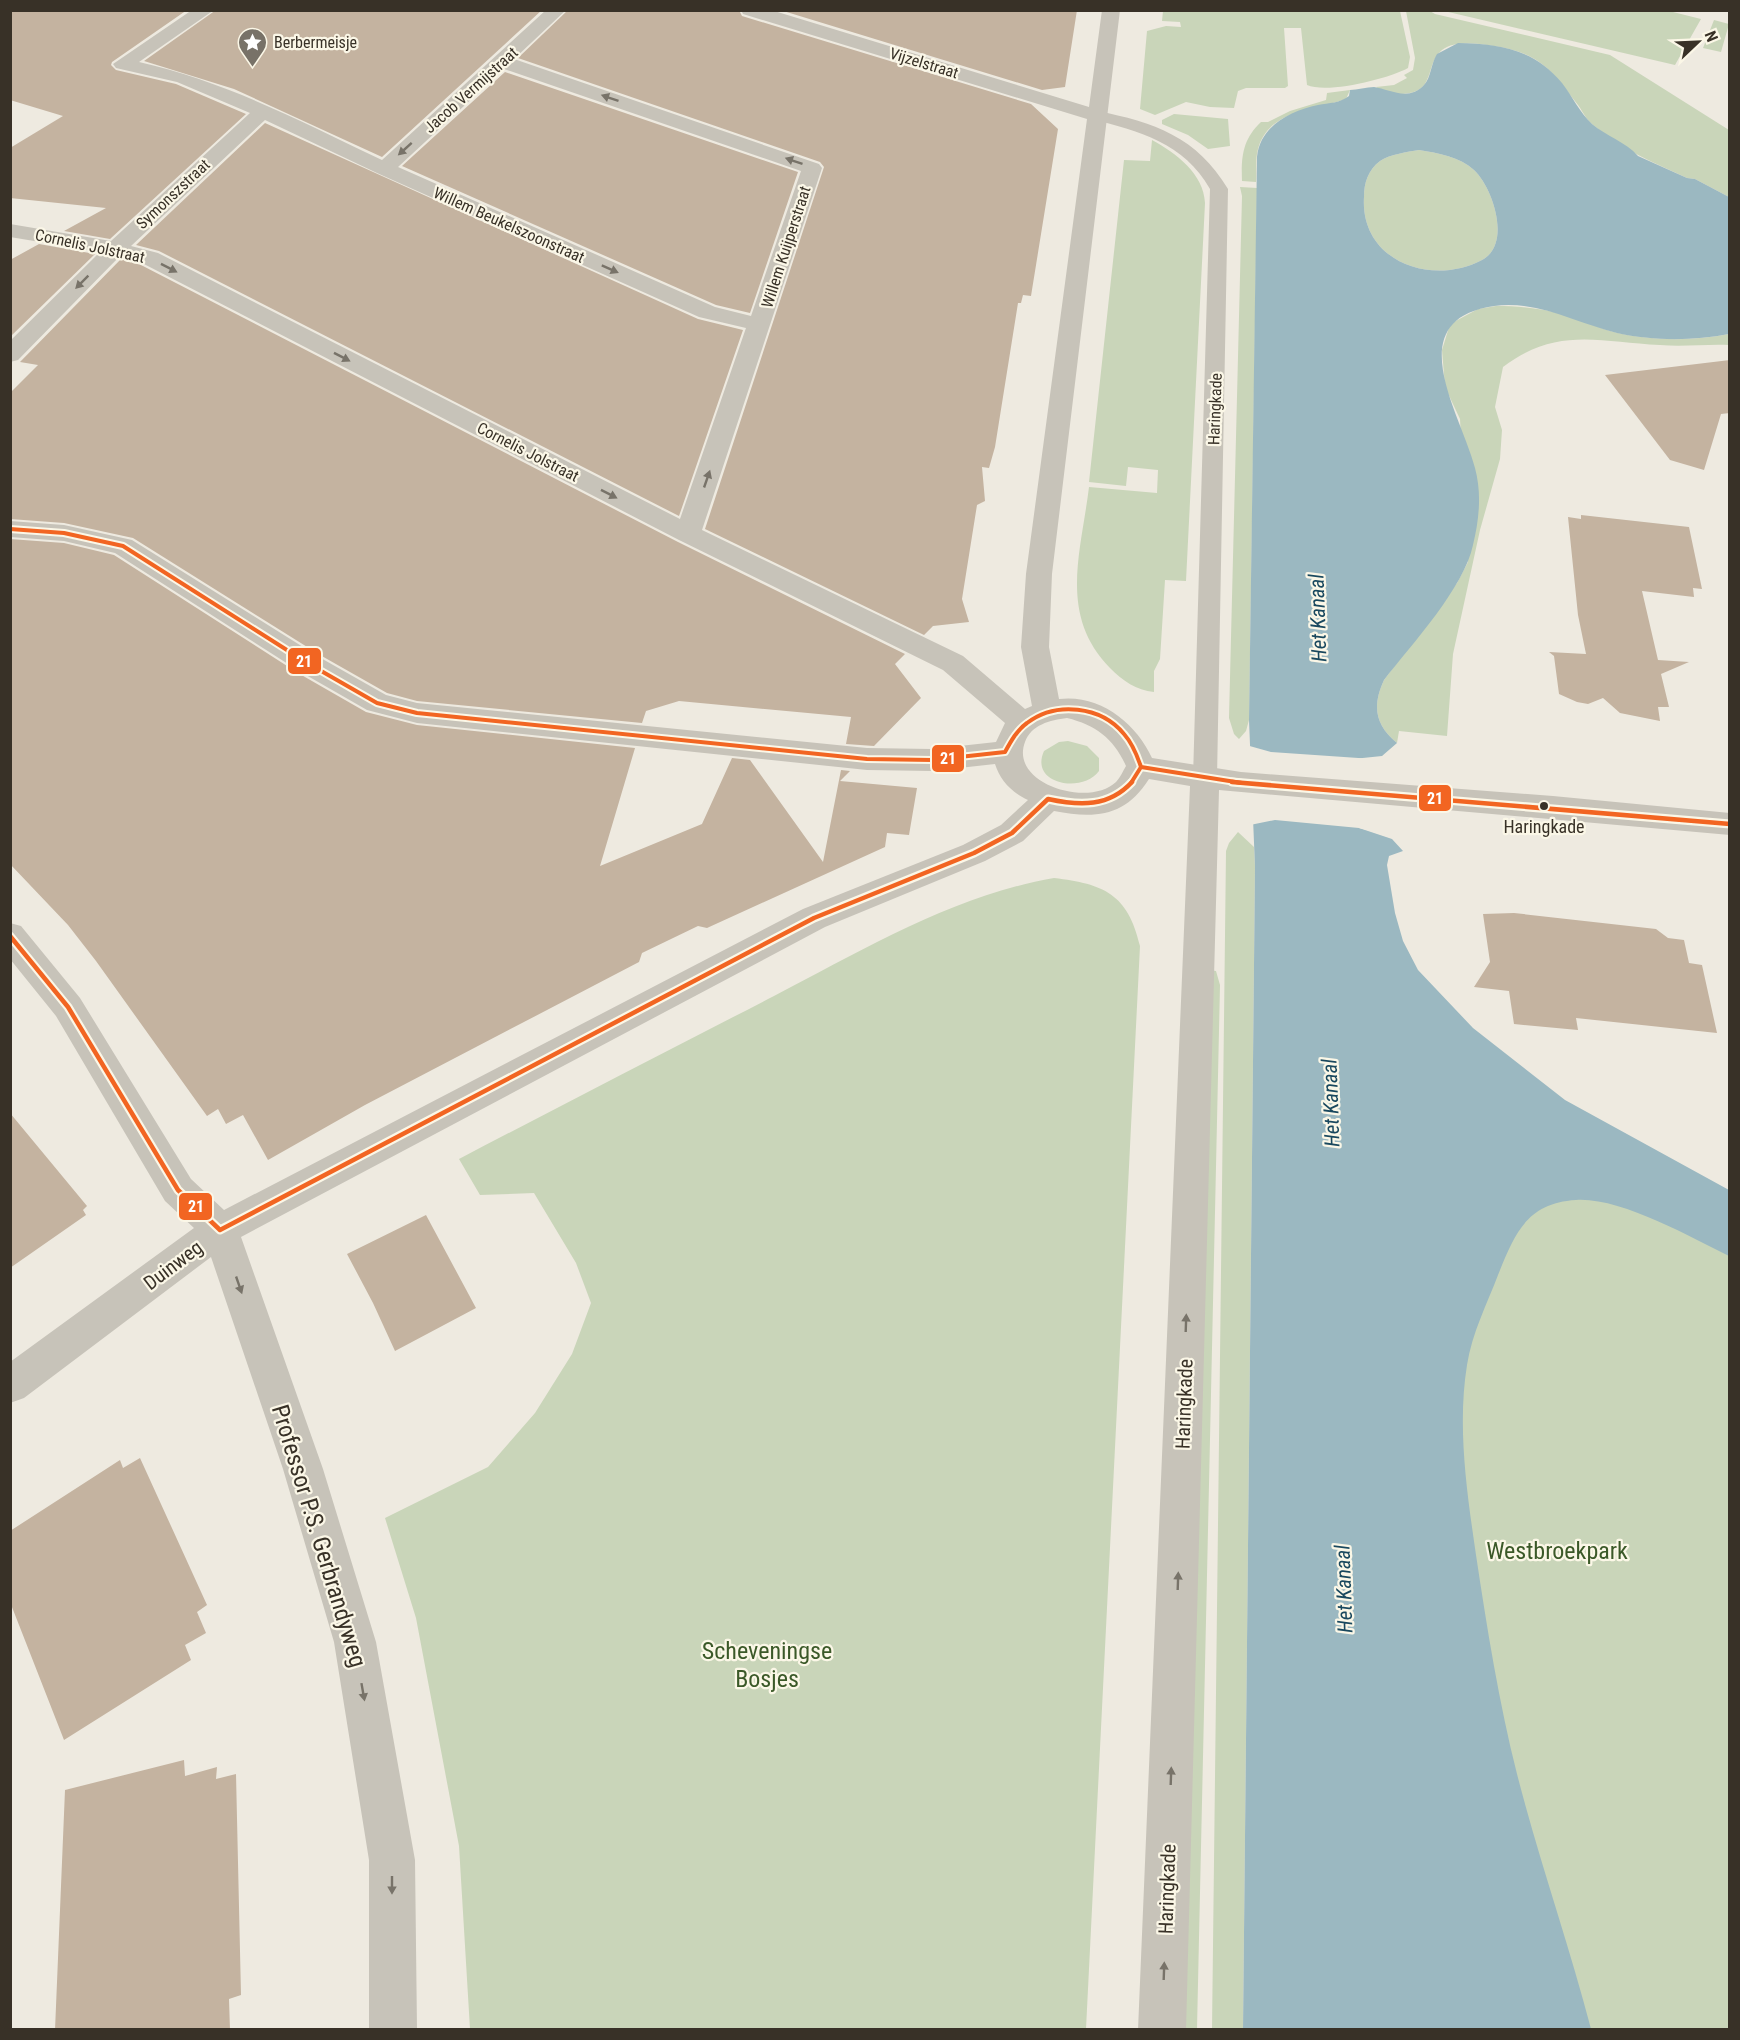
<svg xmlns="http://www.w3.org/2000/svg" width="1740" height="2040" font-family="'Roboto Condensed',sans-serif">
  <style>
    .green { fill: #c9d5b9 }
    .water { fill: #9bb8c1; fill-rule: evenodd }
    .pier { fill: #eeeae0 }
    .building { fill: #c4b3a0 }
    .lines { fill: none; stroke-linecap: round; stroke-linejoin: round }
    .lane { fill: #c7c3b9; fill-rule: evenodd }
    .street { fill: #c7c3b9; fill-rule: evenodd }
    .bus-1-far1-casing { stroke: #fbf7e7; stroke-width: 8 }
    .bus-1-casing { stroke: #fbf7e7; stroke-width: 9 }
    .bus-1-far1 { stroke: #f26522; stroke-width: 4 }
    .bus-1 { stroke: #f26522; stroke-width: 4.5 }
    .oneway { fill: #787369 }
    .bus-dot { fill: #383127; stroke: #fbf7e7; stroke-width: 2 }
    .labels { text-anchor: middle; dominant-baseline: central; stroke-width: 4.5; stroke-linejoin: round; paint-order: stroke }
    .far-poi-label { font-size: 16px; fill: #383127; stroke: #fbf7e7; text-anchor: start }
    .far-street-label { font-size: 16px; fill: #383127; stroke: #fbf7e7 }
    .bus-label { font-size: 18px; fill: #383127; stroke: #fbf7e7 }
    .street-label { font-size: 20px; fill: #383127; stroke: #fbf7e7 }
    .water-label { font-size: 21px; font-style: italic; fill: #19485e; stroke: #fbf7e7 }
    .near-street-label { font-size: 24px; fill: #383127; stroke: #fbf7e7 }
    .near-park-label { font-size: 24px; fill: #3b5928; stroke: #fbf7e7 }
    .line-badge { stroke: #fbf7e7; stroke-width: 2 }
    .badge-label { font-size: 16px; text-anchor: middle; font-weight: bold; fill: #fff }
  </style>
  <rect width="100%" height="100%" fill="#eeeae0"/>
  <path class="green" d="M1665,10L1701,19L1675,65L1444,11Z
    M1163,11H1400L1410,57L1408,68C1388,79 1327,94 1307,85L1301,28H1284L1288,86L1285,88H1246L1238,91L1234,108L1210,107L1186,102L1155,115L1140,109L1147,31L1166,26L1181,27L1180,22L1162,21Z
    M1406,11H1430L1435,14L1610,55L1729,130V197L1695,179L1687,178C1654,163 1619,148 1592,124C1586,119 1583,112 1578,105C1548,66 1539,52 1487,45C1472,43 1454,41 1442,50C1431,59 1432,71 1426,82C1418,98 1388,96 1376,87L1394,85L1407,78L1404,75L1413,70L1415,58Z
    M1714,20L1729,24L1721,52L1703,48Z
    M1350,90L1346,99C1315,110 1268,110 1258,149C1255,159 1257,172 1256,182L1242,181C1241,156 1243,139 1261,122H1268L1290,111L1326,100L1327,93Z
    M1174,114L1228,119L1230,146L1208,149L1188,135L1162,124V120Z
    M1152,140C1176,153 1204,174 1205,203L1186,581L1165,580L1160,659L1154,671V692C1136,690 1123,681 1110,668C1058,615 1081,553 1089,487L1157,493L1158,470L1128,467L1126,486L1089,482L1124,160L1150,161Z
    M1419,150C1438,153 1460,157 1474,170C1493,188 1512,244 1482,260C1431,287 1360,261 1364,197C1364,183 1368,170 1380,161C1391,154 1407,152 1419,150Z
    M1240,187L1257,188L1249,720L1246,731L1239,739L1234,734L1229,718L1242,196Z
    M1496,306C1519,306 1542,308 1565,315C1583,320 1600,329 1618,333C1653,341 1695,341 1729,334V345C1706,344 1683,347 1660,345C1599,342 1557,326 1503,367L1495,407L1502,430L1500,459L1480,530L1453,654L1447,736L1399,731L1397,743C1375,725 1372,706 1384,680L1457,583L1468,562L1460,419L1445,387L1442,350L1450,324L1478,309Z
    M1068,741L1087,746L1099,758V771C1082,794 1029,784 1044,751L1059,742Z
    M1238,832L1254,847L1255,867L1243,2029L1212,2030L1226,851L1229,843Z
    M1054,878C1104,884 1128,894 1140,946L1086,2029H470L459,1846L416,1618L385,1518L488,1467L535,1413L572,1354L591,1303L576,1263L534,1193L480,1195L459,1159C564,1104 669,1050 774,996C863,950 955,895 1054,878Z
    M1209,970L1216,971L1220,985L1197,2029L1180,2030Z
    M1531,1153L1729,1218V2029H1396L1459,1259Z"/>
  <path class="water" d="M1458,43C1500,44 1534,49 1562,83C1572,96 1580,113 1592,124C1606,136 1626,142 1638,156L1687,178L1695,179L1729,197V334C1694,341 1652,341 1617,333C1576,323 1537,300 1494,306C1398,320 1461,414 1475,468C1482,494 1479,520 1473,545C1464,588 1412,644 1384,680C1372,706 1375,725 1397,743L1382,756L1353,759L1359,828L1392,839L1403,851L1389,856L1387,865L1395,913L1403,941L1418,970L1473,1028L1565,1100L1729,1190V1256C1690,1237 1620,1197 1576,1200C1527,1203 1515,1233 1498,1275C1487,1304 1472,1333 1467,1365C1457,1427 1467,1493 1476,1555C1487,1628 1499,1703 1517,1774C1539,1860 1569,1944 1591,2029L1243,2030L1255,867L1249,720L1257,157C1260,126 1290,111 1318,105C1329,103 1340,103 1349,96L1350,90C1357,90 1367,87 1374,87C1389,89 1409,102 1424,85C1431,78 1431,63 1437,54ZM1419,150C1438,153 1460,157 1474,170C1493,188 1512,244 1482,260C1431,287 1360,261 1364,197C1364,183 1368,170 1380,161C1391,154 1407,152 1419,150Z"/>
  <path class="pier" d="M1246,745L1271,752L1373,759V761L1356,762L1362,826L1383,832V834L1359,828L1275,820L1250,825Z"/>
  <path class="building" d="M10,10H187L112,62L111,65L116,70L176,84L246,114L110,239L64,231L106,208L10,198V148L63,116L10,100Z
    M216,10H542L382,157L234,89L144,61Z
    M568,10H739L742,16L1031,104L1058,129L1031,296L1023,295L1021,303H1018L995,447L989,468L982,467L985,501L977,505L962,599L969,622L933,626L924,635L705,529L824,167L820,162L518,58Z
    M780,10H1077L1065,87L1042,90Z
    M505,72L798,172L750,313L716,305L402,166Z
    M265,123L698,319L743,330L679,516L159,251L136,245Z
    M39,244L95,254L10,337V260Z
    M121,259L141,265L678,542L905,654L895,664L921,698L874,746L846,744L851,717L679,701L646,711L642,723L417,701L387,693L320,655L133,538L64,523L10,519V393L38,365L20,362Z
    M1730,360V413L1721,414L1704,470L1670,460L1605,375Z
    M1581,515L1689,527L1702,589L1693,588L1694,597L1642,591L1658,660L1689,662L1661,674L1669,707H1658L1660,721L1620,713L1603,698L1588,704L1577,702L1559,694L1554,656L1549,652L1586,654L1578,615L1568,517L1581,519Z
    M10,539L64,543L114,555L298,673L366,712L417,725L635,748L600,866L702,824L732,758L750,760L823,862L841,770L850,771L840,781L917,788L909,835L887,833L885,847L707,928L698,926L642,953L639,962L365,1105L268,1160L243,1115L226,1124L218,1109L207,1116L96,961L68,925L10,864Z
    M1514,913L1656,929L1668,938L1684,940L1689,963L1702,965L1717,1033L1576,1018L1578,1030L1514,1024L1509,991L1474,987L1490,962L1483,914Z
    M10,1113L87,1206L83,1210L86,1215L10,1268Z
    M426,1215L476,1308L395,1351L373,1303L347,1254Z
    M140,1458L207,1605L197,1612L206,1633L185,1645L191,1660L64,1740L10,1602V1531L120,1460L123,1468Z
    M184,1760L185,1776L217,1767L216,1779L236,1774L241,1995L229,1999L230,2030H55L65,1790Z"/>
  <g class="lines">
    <path class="lane" d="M1097,111C1154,122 1197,137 1228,189L1217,778L1214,784L1205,787L1196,784L1193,778L1210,189C1184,143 1139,131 1091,119L1089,116L1091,113Z"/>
    <path class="street" d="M192,10H214L139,62C227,82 300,121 382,160L546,10H566L514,59L819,164L822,168L702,530L963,656L1025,709L1032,706L1021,647L1026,574L1087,119L743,14L741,10H771L1089,107L1102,10H1120L1052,574L1049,647L1059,699C1100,694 1136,723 1152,758L1241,772L1553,796L1730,813V835L1219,790L1186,2030H1138L1190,786L1149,779C1125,817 1095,819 1054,811L1023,841L985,861L825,927L241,1237L323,1469L376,1642L415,1860L417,2030H369V1860L334,1642L283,1469L211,1257L24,1398L10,1403V1362L194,1228L165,1201L56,1016L10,959V923L21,926L80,998L191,1179L224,1210L803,909L963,845L1001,825L1028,800C1012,793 1000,780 995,764L932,771L867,770L417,723L367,710L299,671L115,553L64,541L10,537V521L64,525L132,540L319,657L386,695L417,703L867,748L932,749L996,742L1005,723L943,670L679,540L142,263L120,256L18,360L10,362V341L100,252L10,237V224L111,241L250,113L177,82L116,68L113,64ZM504,69L801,171L751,316L715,307L398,167ZM265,120L377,173L699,317L746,328L680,519L158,253L131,246ZM1067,718C1096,725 1114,739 1126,766C1123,771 1120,778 1116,782C1089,808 1009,784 1025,742C1031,725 1050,720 1067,718Z"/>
    <defs>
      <path id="bus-1-far1" d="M10,529L64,533L123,546L309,664L377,703L417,713L867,759L932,760L1005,752C1011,741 1017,730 1027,723C1056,701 1101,706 1124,734C1132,743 1137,755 1141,767L1131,783
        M1141,767L1242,783"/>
      <path id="bus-1" d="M1232,782L1730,824
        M10,936L68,1007L178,1190L220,1230L814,918L974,853L1012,833L1048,799C1080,806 1109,807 1132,782"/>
    </defs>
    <use href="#bus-1-far1" class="bus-1-far1-casing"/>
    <use href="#bus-1" class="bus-1-casing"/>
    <use href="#bus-1-far1" class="bus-1-far1"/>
    <use href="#bus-1" class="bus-1"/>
  </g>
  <defs><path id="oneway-solid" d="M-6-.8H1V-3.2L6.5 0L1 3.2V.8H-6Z" transform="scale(1.5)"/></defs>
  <g class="oneway">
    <use href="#oneway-solid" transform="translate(610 98) rotate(-161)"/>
    <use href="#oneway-solid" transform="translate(405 149) rotate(138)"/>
    <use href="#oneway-solid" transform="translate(794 161) rotate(-161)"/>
    <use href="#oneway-solid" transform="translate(169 268) rotate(27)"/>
    <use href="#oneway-solid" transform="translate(610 269) rotate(24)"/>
    <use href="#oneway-solid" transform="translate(82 282) rotate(135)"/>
    <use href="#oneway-solid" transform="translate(342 357) rotate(27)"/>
    <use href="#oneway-solid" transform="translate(707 479) rotate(-71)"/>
    <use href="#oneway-solid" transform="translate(609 494) rotate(27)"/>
    <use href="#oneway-solid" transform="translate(239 1285) rotate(71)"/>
    <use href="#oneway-solid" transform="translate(1186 1323) rotate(-88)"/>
    <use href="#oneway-solid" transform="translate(1178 1581) rotate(-88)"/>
    <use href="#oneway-solid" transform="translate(363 1692) rotate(80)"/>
    <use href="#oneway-solid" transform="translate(1171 1776) rotate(-88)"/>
    <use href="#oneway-solid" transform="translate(392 1885) rotate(90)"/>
    <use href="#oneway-solid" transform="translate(1164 1971) rotate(-88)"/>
  </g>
  <defs>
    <symbol id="sight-pin" viewBox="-11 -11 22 30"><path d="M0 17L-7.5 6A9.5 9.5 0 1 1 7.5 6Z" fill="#787268" stroke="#fbf7e7"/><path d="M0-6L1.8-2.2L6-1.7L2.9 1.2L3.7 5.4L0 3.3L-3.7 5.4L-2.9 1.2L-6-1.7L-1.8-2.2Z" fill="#fff"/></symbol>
  </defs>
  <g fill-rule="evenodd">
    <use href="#sight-pin" x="236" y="26" width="33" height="45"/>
  </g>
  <circle class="bus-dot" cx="1544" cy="806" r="5"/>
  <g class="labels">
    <g class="far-poi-label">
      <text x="274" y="42">Berbermeisje</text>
    </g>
    <g class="far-street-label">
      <text transform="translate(924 63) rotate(17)">Vijzelstraat</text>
      <text transform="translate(471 90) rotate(-42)">Jacob Vermijstraat</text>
      <text transform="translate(173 194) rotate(-43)">Symonszstraat</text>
      <text transform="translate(509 225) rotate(24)">Willem Beukelszoonstraat</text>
      <text transform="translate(90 246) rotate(12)">Cornelis Jolstraat</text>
      <text transform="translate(786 247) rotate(-72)">Willem Kuijperstraat</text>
      <text transform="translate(1215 409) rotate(-88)">Haringkade</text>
      <text transform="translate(528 452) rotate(27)">Cornelis Jolstraat</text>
    </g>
    <g class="bus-label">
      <text x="1544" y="826">Haringkade</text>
    </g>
    <g class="street-label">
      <text transform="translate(173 1265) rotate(-37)">Duinweg</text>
      <text transform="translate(1184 1404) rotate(-88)">Haringkade</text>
      <text transform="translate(1167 1889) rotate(-88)">Haringkade</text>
    </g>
    <g class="water-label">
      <text transform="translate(1318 618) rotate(-92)">Het Kanaal</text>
      <text transform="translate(1331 1103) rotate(-92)">Het Kanaal</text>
      <text transform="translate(1344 1589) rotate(-92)">Het Kanaal</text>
    </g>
    <g class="near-street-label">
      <text transform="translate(319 1536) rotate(73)">Professor P.S. Gerbrandyweg</text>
    </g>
    <g class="near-park-label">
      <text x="1557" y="1551">Westbroekpark</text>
      <text x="767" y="1651">Scheveningse<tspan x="767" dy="28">Bosjes</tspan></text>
    </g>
  </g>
  <g class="line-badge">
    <rect x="287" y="647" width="35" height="28" rx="6" fill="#f26522"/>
    <rect x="931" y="744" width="34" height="29" rx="6" fill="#f26522"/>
    <rect x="1418" y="784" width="34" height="28" rx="6" fill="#f26522"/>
    <rect x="178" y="1192" width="35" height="29" rx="6" fill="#f26522"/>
  </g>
  <g class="badge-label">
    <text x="304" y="667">21</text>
    <text x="948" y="764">21</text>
    <text x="1435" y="804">21</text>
    <text x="196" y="1212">21</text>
  </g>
  <rect width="1740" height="2040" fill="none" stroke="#383127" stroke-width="24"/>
  <g transform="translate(1698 42) rotate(67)" stroke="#fbf7e7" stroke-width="4.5" paint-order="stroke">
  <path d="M0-4.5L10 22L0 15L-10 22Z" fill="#383127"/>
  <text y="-9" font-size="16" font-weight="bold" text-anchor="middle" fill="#383127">N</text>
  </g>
</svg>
